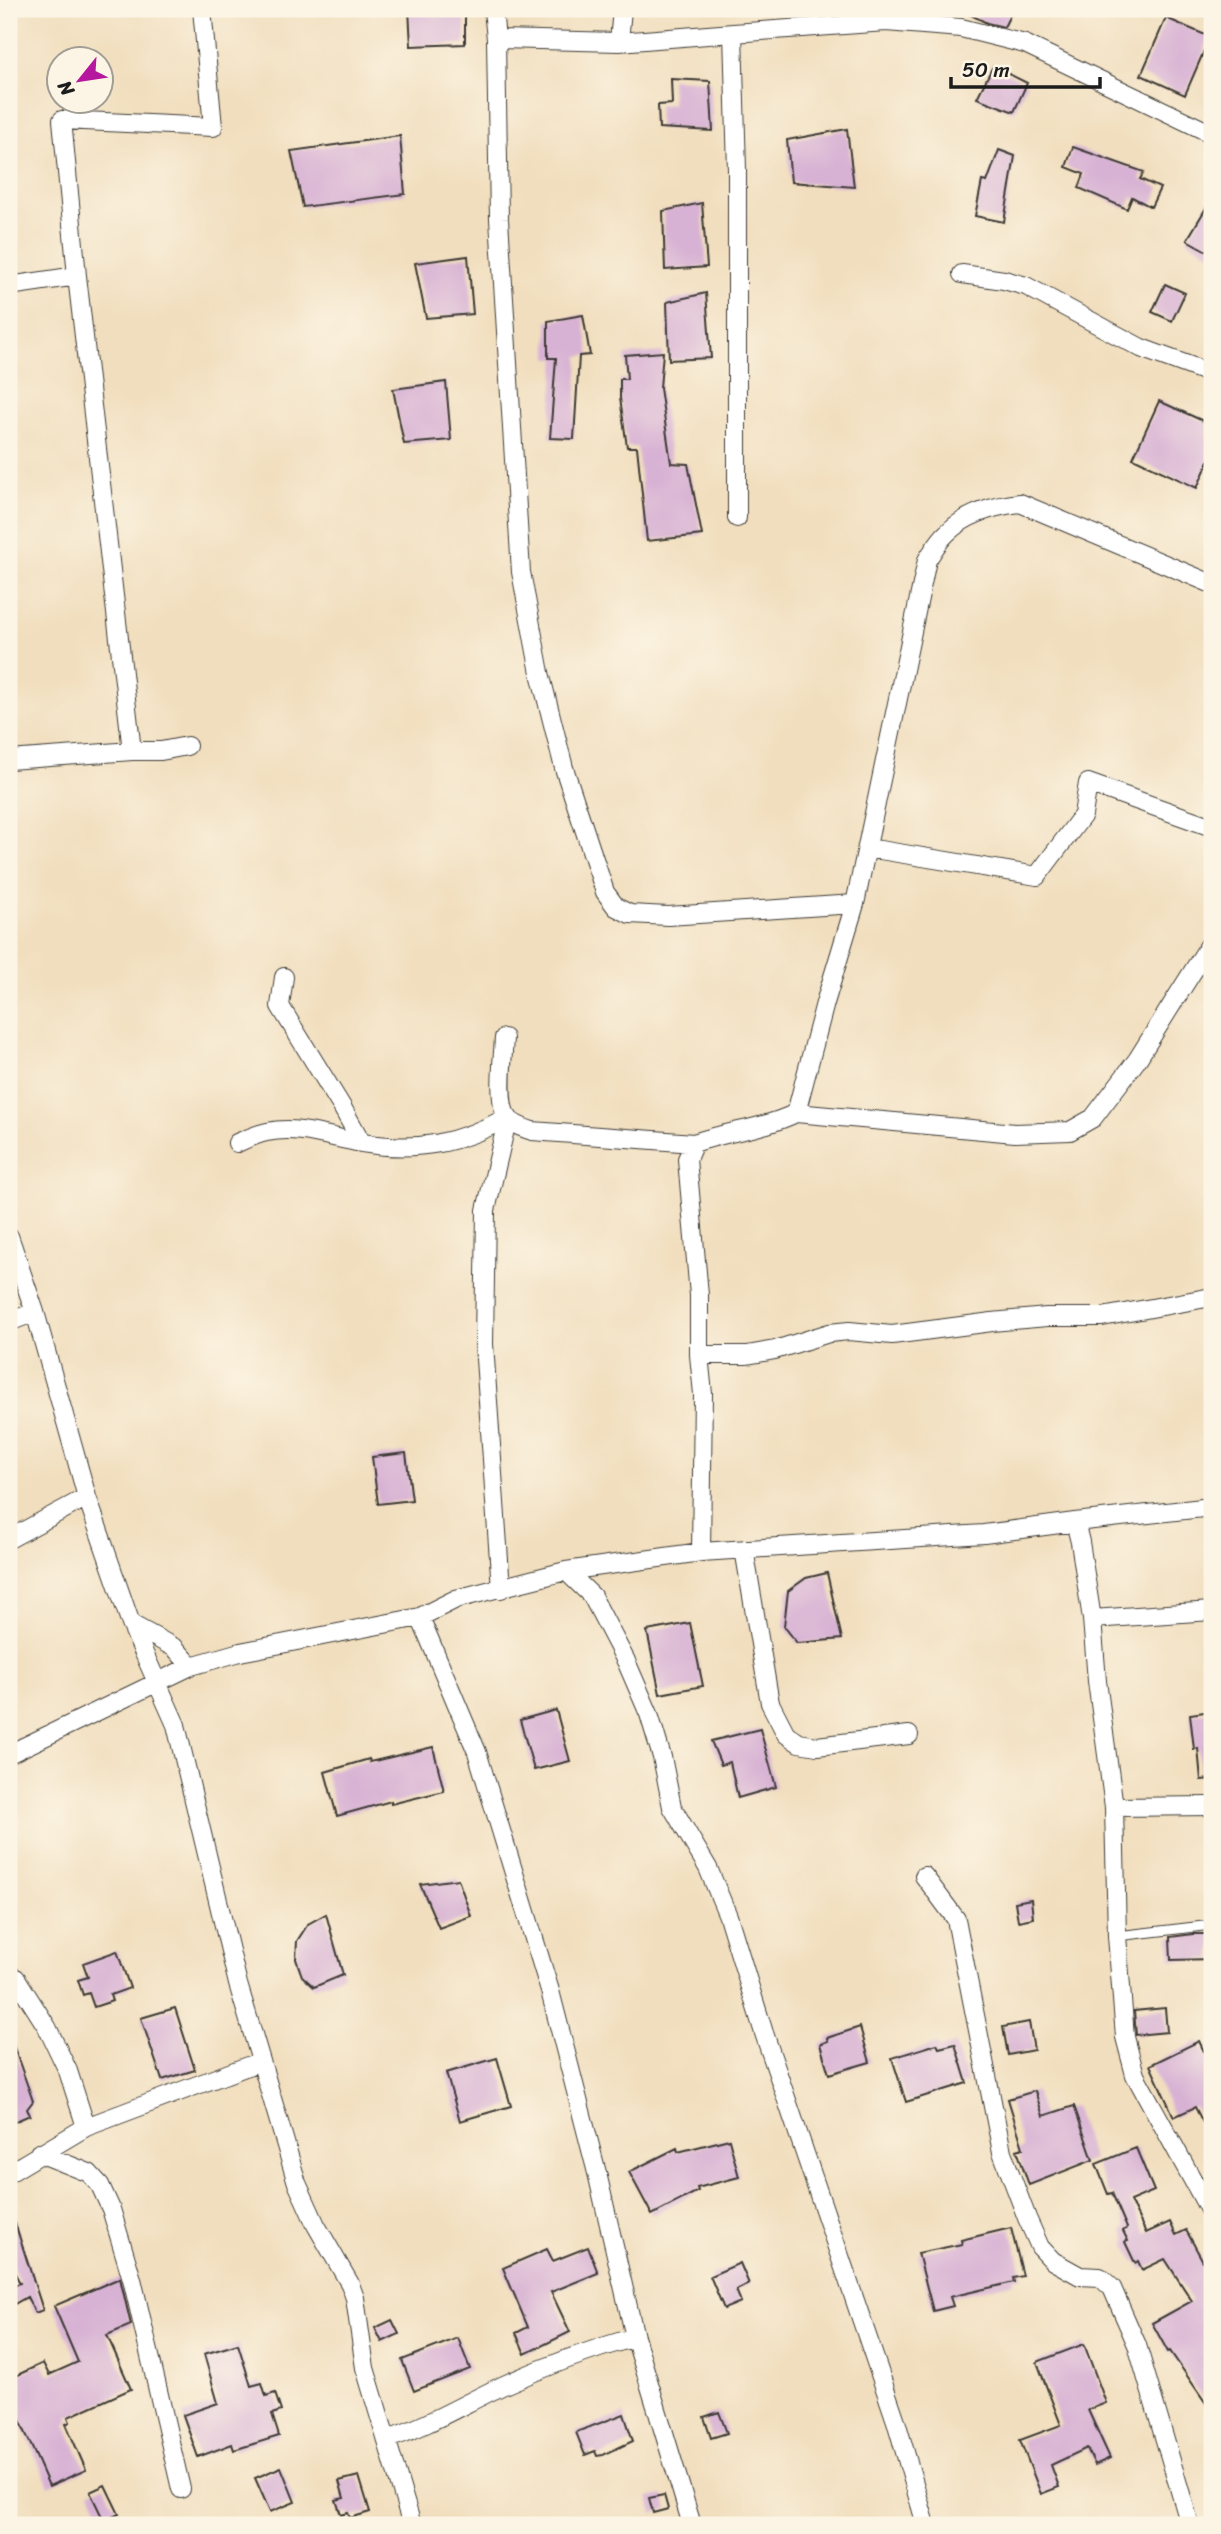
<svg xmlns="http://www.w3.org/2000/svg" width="1221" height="2534" font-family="Sriracha,sans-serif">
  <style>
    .building { fill: #d8b2d4 }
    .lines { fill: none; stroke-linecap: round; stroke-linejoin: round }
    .service-casing { stroke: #3c3934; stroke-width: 11 }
    .minor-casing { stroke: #3c3934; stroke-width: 20 }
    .service { stroke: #fff; stroke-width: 9 }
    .minor { stroke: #fff; stroke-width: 18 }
  </style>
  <rect width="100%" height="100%" fill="#fcf5e5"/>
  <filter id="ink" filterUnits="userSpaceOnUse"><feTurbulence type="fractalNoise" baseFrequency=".0143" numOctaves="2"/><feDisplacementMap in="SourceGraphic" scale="14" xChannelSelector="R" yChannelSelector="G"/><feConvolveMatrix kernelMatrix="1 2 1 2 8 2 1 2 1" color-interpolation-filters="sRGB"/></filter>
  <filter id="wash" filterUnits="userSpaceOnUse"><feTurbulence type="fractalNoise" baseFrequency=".00686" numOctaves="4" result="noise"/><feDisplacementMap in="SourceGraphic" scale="28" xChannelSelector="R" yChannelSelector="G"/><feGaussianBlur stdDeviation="1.57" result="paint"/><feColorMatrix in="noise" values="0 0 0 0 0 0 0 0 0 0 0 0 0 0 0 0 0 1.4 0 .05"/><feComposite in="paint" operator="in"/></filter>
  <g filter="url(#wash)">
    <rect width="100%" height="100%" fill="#f1debe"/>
    <g id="blocks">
      <path class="building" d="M409,9H465V44L411,46Z
        M959,9H1013L1004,27L987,23Z
        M1166,18L1210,37L1185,95L1141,75Z
        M993,66L1027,83L1014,112L977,98Z
        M671,79L710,81L713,131L659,128L658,105L672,104Z
        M847,129L854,187L791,182L787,140Z
        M400,136L405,194L303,207L291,151Z
        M1073,147L1144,172L1140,179L1160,188L1151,207L1132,197L1127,209L1079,188L1084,174L1066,167Z
        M999,150L1015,156L1004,222L975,216L982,181L987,182Z
        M1212,198V254L1187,240Z
        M702,203L707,267L665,270L663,211Z
        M468,256L473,314L426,318L415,263Z
        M1165,284L1185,293L1172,321L1152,312Z
        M706,293L711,358L669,360L667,302Z
        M583,315L590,355L579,356L574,439L550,438L556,358H548V321Z
        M663,352L660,388L671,463L688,464L702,535L647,541L637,447H627L620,398V379H627L625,355Z
        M446,382L451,440L404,444L393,389Z
        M1159,401L1212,425V454L1197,488L1133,458Z
        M406,1453L412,1500L378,1504L372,1457Z
        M827,1573L842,1639L797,1643L784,1626L788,1591L806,1578Z
        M690,1623L703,1686L660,1694L647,1631Z
        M556,1710L570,1761L534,1770L520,1720Z
        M1212,1711V1779L1201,1780L1198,1748L1194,1749L1190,1714Z
        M760,1729L776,1787L738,1798L730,1762L721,1765L711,1741Z
        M433,1747L444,1791L391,1804V1801L337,1816L325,1772L369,1759L370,1762Z
        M458,1879L471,1916L439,1928L420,1884Z
        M1031,1899L1033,1918L1018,1921L1015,1902Z
        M326,1914L343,1975L314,1987L302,1976L296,1959L297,1941L308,1924Z
        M1193,1934H1212V1959L1171,1960L1170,1937Z
        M117,1951L130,1988L110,1995L112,2001L94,2007L89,1993L83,1995L78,1980L88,1977L83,1963Z
        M175,2008L195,2070L162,2080L141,2018Z
        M1165,2008L1167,2032L1136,2035L1134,2011Z
        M1029,2022L1034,2050L1008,2055L1003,2027Z
        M860,2027L870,2062L829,2074L820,2044L828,2041L827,2038Z
        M11,2039L33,2101L27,2109L30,2115L9,2124V2040Z
        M1199,2041L1212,2068V2140L1195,2107L1174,2117L1150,2065Z
        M937,2044L939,2048L955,2044L967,2083L906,2102L892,2058Z
        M497,2058L511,2106L460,2121L446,2073Z
        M1035,2091L1043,2116L1074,2106L1093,2160L1029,2185L1017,2150L1023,2148L1008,2099Z
        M729,2139L739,2177L697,2188L698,2191L652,2215L629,2172L677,2148L678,2152Z
        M1136,2148L1154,2191L1130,2201L1146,2233L1170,2222L1176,2235L1186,2230L1212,2278V2412L1170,2351L1168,2352L1152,2323L1192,2301L1165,2259L1142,2270L1138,2261L1135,2263L1125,2242L1128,2241L1123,2231L1127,2228L1112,2193L1108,2194L1096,2164Z
        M9,2214H12L43,2310L35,2313L27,2297L9,2307V2288L20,2283L9,2262Z
        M1011,2228L1023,2276L1013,2278L1014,2282L950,2297L953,2306L933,2311L918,2253L962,2244L961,2240Z
        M588,2247L598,2273L551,2292L570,2332L525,2354L516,2333L528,2327L503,2268L547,2249L553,2261Z
        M740,2263L749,2284L736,2290L741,2302L724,2309L710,2276Z
        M120,2278L131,2325L107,2335L131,2389L68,2417L70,2422L66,2424L86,2470L49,2486L19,2418L13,2420L9,2411V2379L43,2363L49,2375L78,2362L54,2306Z
        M392,2320L399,2334L382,2342L375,2328Z
        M458,2338L470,2369L414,2391L402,2360Z
        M238,2344L251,2386L262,2383L266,2396L275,2393L281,2411L272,2414L279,2436L234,2450L232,2444L198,2457L183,2415L218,2403L204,2354Z
        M1084,2344L1106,2403L1088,2410L1110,2458L1095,2465L1087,2448L1051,2465L1059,2487L1041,2494L1020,2440L1061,2425L1037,2362Z
        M719,2412L727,2433L711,2438L704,2417Z
        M624,2414L633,2441L603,2455L597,2456L595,2451L585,2455L576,2432Z
        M281,2467L295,2502L270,2512L255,2478Z
        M359,2476L370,2512L350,2518L348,2513L341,2515L336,2500L344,2498L339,2481Z
        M105,2485L119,2514L104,2521L90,2492Z
        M664,2495L668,2509L653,2513L649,2498Z"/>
    </g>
  </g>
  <g filter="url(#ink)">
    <use href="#blocks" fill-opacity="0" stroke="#3c3934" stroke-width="2"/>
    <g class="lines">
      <defs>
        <path id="service" d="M1117,1936L1212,1925"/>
        <path id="minor" d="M493,9L496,39L499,219L521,572L540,673L564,768L605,892L616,907L630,914L668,916L855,904
          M733,33L886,22L961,28L1025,44L1212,134
          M496,39L619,42L733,33L737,170V518
          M619,42L622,9
          M962,274L1004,280L1026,286L1141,348L1212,374
          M9,286L77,276
          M132,751L77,276L62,120L213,127L202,9
          M9,760L132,751H161L187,746
          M868,848L1037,876L1083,815L1088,783L1212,827
          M284,977L280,1006L342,1107L362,1143
          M504,1038C503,1057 497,1101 507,1117C513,1125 523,1128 532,1131L694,1143
          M796,1113L1015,1133L1070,1131L1093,1118L1137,1060L1210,944
          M237,1143C246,1139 257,1134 267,1132C300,1125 330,1138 362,1143C417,1152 459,1144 508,1117
          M9,1236L35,1312L87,1497L131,1624L176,1725L238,1984L261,2061L297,2183L316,2225L350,2284L355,2298L365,2368L412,2525
          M9,1322L35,1312
          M699,1355H747L775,1350L829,1333L849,1331L892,1335L992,1322L1047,1317H1102L1212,1297
          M1075,1522L1080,1542L1092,1619L1097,1681L1114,1807L1117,1936L1125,2037L1135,2075L1212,2215
          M9,1539L87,1497
          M744,1549L770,1703L786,1734L799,1743L817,1746L909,1735
          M701,1552L703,1394L699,1355V1295L687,1159L694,1143C728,1131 763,1129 796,1113L825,1003L855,904L927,560C933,551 939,540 947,533C966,514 994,506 1020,503L1212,584
          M566,1571L701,1552L984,1534L1075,1522L1212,1507
          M501,1589L484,1344L486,1210L508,1117
          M420,1617L477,1752L550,1991L597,2173L635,2337L692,2525
          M1092,1619L1212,1611
          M131,1624L175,1648L191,1666
          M9,1754L191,1666L240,1652L420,1617L456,1599L566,1571L592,1596L626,1661L649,1714L662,1757L672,1807L708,1868L728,1916L764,2033L896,2421L926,2525
          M1114,1807L1212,1806
          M924,1876L956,1919L1002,2152L1027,2218L1040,2247L1053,2261L1080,2276L1100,2277L1112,2288L1137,2345L1190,2525
          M16,1978L47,2027L68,2071L86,2127
          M39,2153L89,2173L100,2185L111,2209L132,2279L181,2489
          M9,2173L86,2127L261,2061
          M387,2439C428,2426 465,2403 504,2385C546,2366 590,2350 635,2337"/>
      </defs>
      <use href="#service" class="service-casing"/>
      <use href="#minor" class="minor-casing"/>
      <use href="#service" class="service"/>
      <use href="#minor" class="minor"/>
    </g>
  </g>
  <rect width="1221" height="2534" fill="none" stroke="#fcf5e5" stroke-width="35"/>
  <g transform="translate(80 80) rotate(240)"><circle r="33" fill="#fcf5e5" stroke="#a29e95" stroke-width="2"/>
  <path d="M0-5L12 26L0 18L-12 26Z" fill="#b5179e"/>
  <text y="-10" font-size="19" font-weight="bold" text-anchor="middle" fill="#1c1c1c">N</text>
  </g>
  <path d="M951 77v10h149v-10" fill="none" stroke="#1c1c1c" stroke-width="3.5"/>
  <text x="962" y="77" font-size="21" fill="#1c1c1c" stroke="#fcf5e5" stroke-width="5" paint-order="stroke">50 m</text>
</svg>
